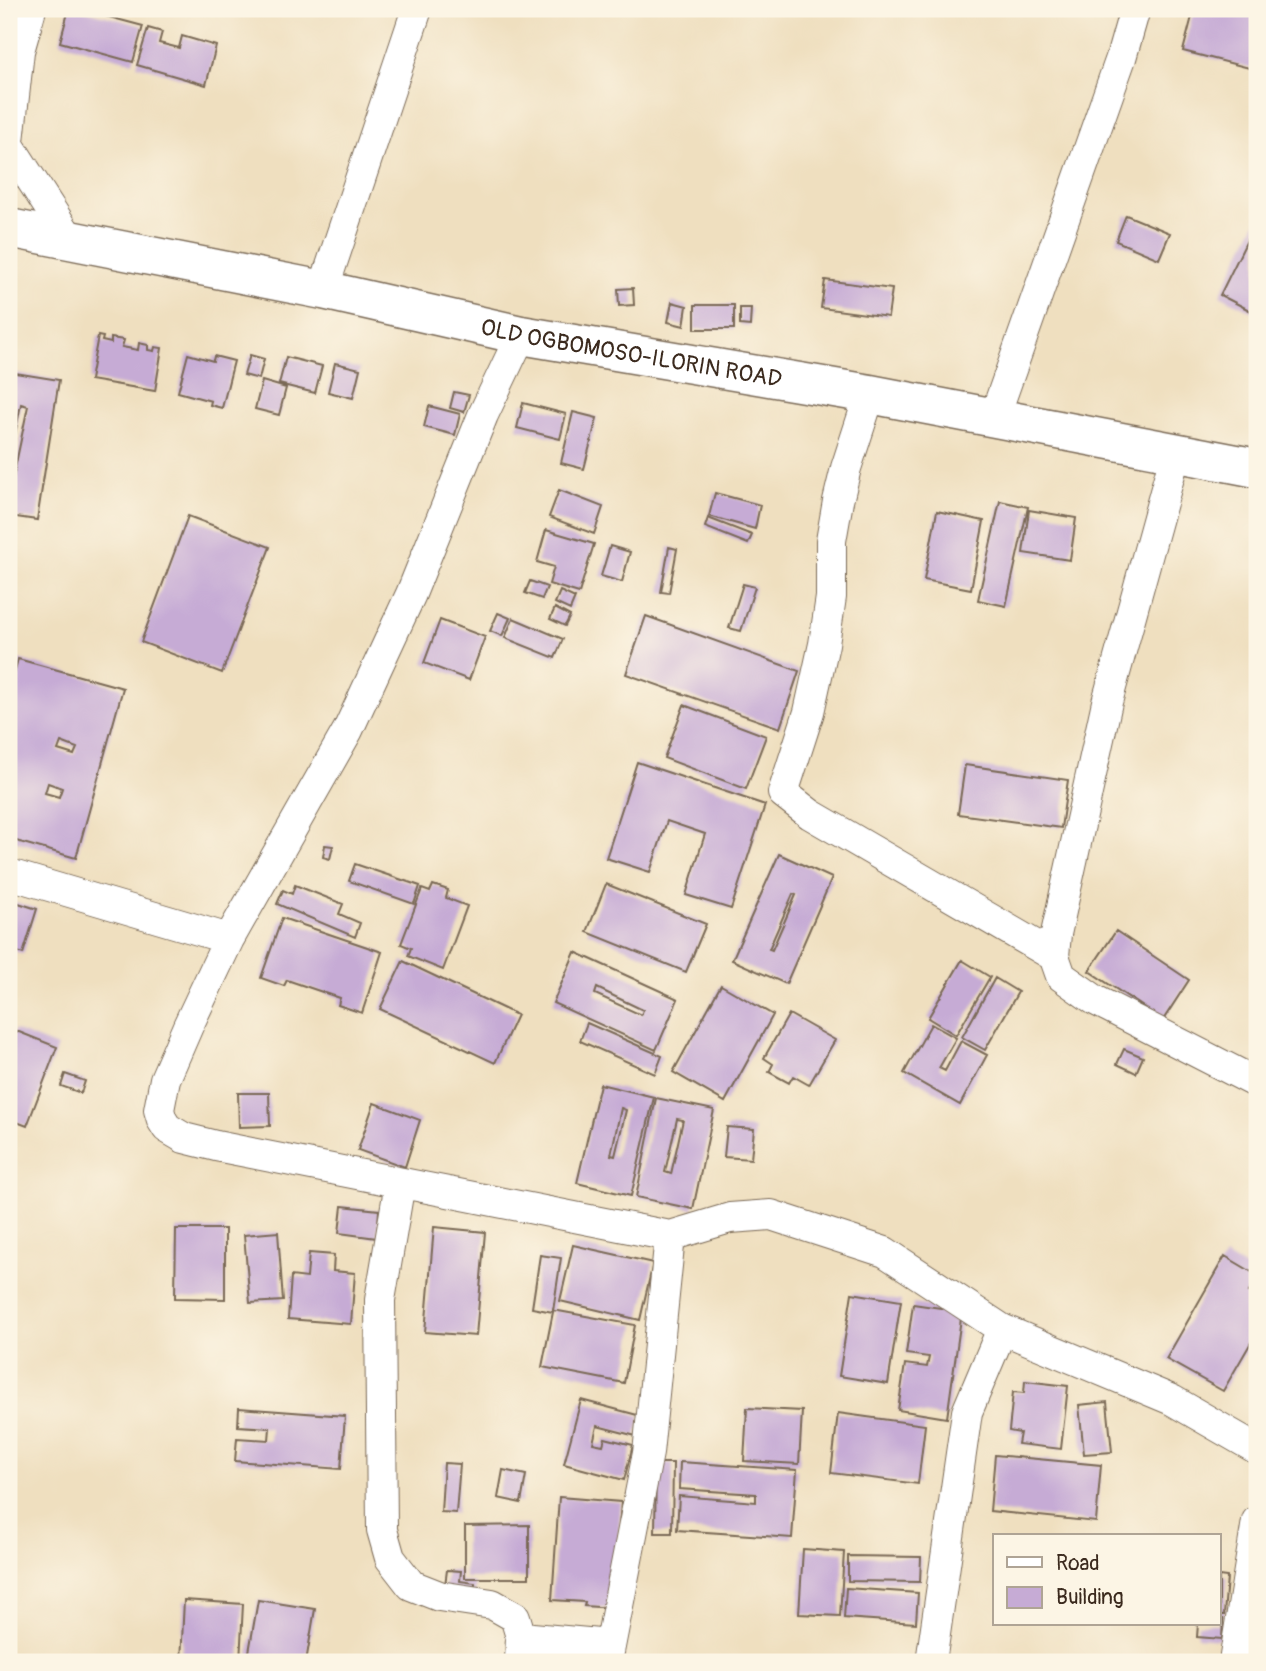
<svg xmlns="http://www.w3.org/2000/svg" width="1266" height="1671" font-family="Pangolin,sans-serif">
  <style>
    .building { fill: #c6abd5; fill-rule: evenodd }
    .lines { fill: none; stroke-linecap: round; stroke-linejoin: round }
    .minor-casing { stroke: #7a6956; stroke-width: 32 }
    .highway-casing { stroke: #7a6956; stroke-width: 41 }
    .minor { stroke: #fff; stroke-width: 30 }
    .highway { stroke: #fff; stroke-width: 38 }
    .labels { text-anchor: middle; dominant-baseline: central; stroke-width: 5; stroke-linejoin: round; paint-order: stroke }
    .street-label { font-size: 23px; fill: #3b2a1e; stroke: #fcf5e5 }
  </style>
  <rect width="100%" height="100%" fill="#fcf5e5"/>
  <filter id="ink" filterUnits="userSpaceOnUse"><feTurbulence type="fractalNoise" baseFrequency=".0143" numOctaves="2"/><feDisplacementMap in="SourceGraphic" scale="14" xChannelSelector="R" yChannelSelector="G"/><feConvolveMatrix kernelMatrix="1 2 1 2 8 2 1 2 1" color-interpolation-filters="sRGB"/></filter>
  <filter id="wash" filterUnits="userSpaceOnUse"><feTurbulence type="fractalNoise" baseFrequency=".00686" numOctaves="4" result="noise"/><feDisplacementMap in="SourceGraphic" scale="28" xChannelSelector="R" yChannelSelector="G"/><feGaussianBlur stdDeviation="1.57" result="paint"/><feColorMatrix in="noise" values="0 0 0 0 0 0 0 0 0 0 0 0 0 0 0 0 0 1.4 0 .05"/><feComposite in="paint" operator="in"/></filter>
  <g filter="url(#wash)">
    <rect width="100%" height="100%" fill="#efdfbf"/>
    <g id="blocks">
      <path class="building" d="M69,9H79L143,26L133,62L60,42Z
        M1194,9H1250L1257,11V70L1183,51Z
        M148,28L162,32L159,43L179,48L182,36L216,46L206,85L137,65Z
        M1126,215L1170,233L1159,259L1116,241Z
        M1257,220V314L1220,295Z
        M825,280L892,289L888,317L821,308Z
        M633,288L634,305L619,306L618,289Z
        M672,302L687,306L684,326L668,322Z
        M695,305H734V329H695Z
        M740,308H751L750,326L740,325Z
        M98,336L103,337L102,341L111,343V338L124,340L122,347L138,350L139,343L148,345V350L154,351L155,347L162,348L155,391L90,380Z
        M188,354L213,361L214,356L234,361L222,408L210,405L211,401L178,392Z
        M250,355L264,359L259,379L244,375Z
        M286,357L322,366L315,393L279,384Z
        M335,363L360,369L353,398L328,392Z
        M9,372L59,380L37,520L9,516V497L28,406L21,404L10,460H9Z
        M262,381L286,388L279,415L255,409Z
        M454,392L469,395L464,412L450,408Z
        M523,403L566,414L560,439L517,428Z
        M429,406L460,414L455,435L424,427Z
        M573,412L597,418L584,469L561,463Z
        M559,490L603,507L594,534L549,517Z
        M715,493L760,505L755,529L709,516Z
        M1000,501L1028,507L1006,606L978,600Z
        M1029,510L1076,518L1070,560L1023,553Z
        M937,511L984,521L971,589L924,580Z
        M188,516L270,547L222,673L141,642Z
        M708,518L752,535L748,544L705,527Z
        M546,530L594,544L579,593L549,584L554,567L537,562Z
        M610,546L630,552L622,582L601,576Z
        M669,547L677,549L669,593L661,592Z
        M530,581L547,587L542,599L525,593Z
        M743,584L755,587L741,631L729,628Z
        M560,591L575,598L570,610L555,603Z
        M555,608L570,616L565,626L550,619Z
        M498,613L510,618L502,636L490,631Z
        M646,616L799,671L780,728L626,674Z
        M513,618L563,639L555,658L505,638Z
        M440,620L485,637L469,680L424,663Z
        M18,659L123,688L76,858L9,839V691ZM61,742L77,748L74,755L58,750ZM48,783L62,788L59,797L45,793Z
        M684,705L766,736L746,789L664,758Z
        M637,762L765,805L731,909L686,895L705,834L667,821L650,872L606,858Z
        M965,765L1068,780L1061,828L958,814Z
        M325,845L333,846L330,859L323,857Z
        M779,854L832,878L786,984L732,960ZM793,894L796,895L772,950L769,949Z
        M355,864L420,886L414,904L349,881Z
        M606,884L706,924L686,972L587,932Z
        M295,885L343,904L339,914L360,923L355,937L277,904L283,890L292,894Z
        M433,885L448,890L446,898L467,906L443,970L408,956L411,948L401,944L422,889L430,892Z
        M9,900L37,909L23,954L9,949Z
        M282,918L382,952L362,1013L338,1005L340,998L287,980L284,986L261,978Z
        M1116,931L1189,980L1163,1020L1089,971Z
        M575,952L678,999L656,1050L553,1003ZM597,988L643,1010L641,1015L595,994Z
        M962,960L990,977L956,1035L928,1018Z
        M403,961L517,1015L495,1063L380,1009Z
        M995,978L1018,992L985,1050L962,1037Z
        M721,985L773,1015L725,1102L673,1072Z
        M789,1014L835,1040L809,1085L793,1076L789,1083L769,1072L773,1064L764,1058Z
        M587,1023L662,1056L655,1074L580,1041Z
        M931,1024L956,1038L939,1068L945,1071L961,1041L987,1055L960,1105L904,1073Z
        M14,1030L57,1047L27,1126L9,1119V1044Z
        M1124,1049L1143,1057L1136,1073L1117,1064Z
        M65,1074L85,1081L81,1093L61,1086Z
        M600,1084L654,1097L631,1196L577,1183ZM621,1108L626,1110L615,1156L611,1155Z
        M238,1093H269L270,1126L239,1127Z
        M656,1098L714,1110L693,1209L636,1197ZM677,1119L683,1120L671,1174L665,1172Z
        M374,1103L420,1120L405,1167L358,1150Z
        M727,1127L754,1129L751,1159L724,1157Z
        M342,1206L379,1210L377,1238L339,1233Z
        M434,1227L485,1232L476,1336L425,1332Z
        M176,1229H225V1299L175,1298Z
        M278,1232L283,1301L250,1303L244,1235Z
        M573,1245L653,1263L640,1320L560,1301Z
        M309,1253L334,1255L333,1271L355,1273L351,1324L288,1319L291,1276L307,1278Z
        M540,1255L561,1258L553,1311V1310L635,1325L624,1383L542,1367L553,1312L532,1308Z
        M1225,1256L1257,1275V1278L1249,1292L1257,1297V1332L1223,1391L1166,1359Z
        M852,1293L901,1301L888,1384L839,1376Z
        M913,1304L962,1311L947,1418L898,1410L905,1364L927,1367L929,1357L906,1354Z
        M1025,1381L1068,1386L1061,1449L1018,1444L1020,1433L1009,1431L1013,1392L1024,1393Z
        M581,1400L641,1416L636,1436L597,1426L593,1443L603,1445L605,1438L633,1445L624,1480L564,1464Z
        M1107,1402L1112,1452L1084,1454L1079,1405Z
        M239,1408L345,1416L341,1469L235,1461L237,1438L269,1440L270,1428L238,1426Z
        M747,1408L802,1411L799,1464L744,1461Z
        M838,1413L925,1425L918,1484L831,1473Z
        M995,1455L1101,1465L1096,1522L990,1511Z
        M680,1462L797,1470L792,1538L677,1530L679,1496L756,1502V1494L679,1489Z
        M444,1463L460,1464L456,1513L441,1512Z
        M656,1463H673L672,1533H655Z
        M503,1470L526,1475L521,1503L498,1498Z
        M559,1497L621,1502L613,1608L584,1606L585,1602L552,1600Z
        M529,1525V1578H465V1526Z
        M803,1549L844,1552L840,1616L799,1614Z
        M848,1556L921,1557L920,1582L848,1581Z
        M447,1570L461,1571L460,1581L475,1583L474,1597L444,1593Z
        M1219,1576L1227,1577L1224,1615H1219Z
        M846,1588L918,1593L916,1623L844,1618Z
        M184,1600L243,1604L240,1662H181Z
        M258,1600L315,1609L306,1662H271L248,1658Z
        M1219,1619H1223L1222,1639L1197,1637L1198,1624H1219Z
        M565,1653L599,1661V1662H562Z"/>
    </g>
  </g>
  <g filter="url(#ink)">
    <use href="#blocks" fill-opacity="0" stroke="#7a6956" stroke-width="2"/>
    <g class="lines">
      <defs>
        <path id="minor" d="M9,141L19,51L31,9
          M9,145L71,241
          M323,290L417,9
          M521,335L483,415L411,594L348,730L229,939L188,1026L165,1079L159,1110L162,1120L167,1128L184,1138L216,1146L670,1236L730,1218L771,1215L885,1252L1002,1329L1172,1400L1257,1449
          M870,394L846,468L838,501L831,541V597L824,644L809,712L783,793L810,814L1054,956
          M994,418L1121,58L1135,9
          M1176,452L1107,702L1056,934L1054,956L1061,976L1095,1000L1257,1083
          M9,874L229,939
          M400,1183L380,1300L382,1530L390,1558L411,1585L439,1596L492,1604L515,1617L521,1637L520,1662
          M521,1637L610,1645
          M607,1662L648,1453L670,1236
          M931,1662L967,1412L1002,1329
          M1234,1662L1257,1521"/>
        <g id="highway">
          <path id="s1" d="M9,228L323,290L521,335L870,394L1257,468"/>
        </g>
      </defs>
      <use href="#minor" class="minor-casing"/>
      <use href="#highway" class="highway-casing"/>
      <use href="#minor" class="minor"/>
      <use href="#highway" class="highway"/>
    </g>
  </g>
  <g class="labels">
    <g class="street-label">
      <text stroke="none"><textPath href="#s1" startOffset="635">OLD OGBOMOSO-ILORIN ROAD</textPath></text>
    </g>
  </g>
  <rect width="1266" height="1671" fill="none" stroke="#fcf5e5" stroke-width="35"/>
  <rect x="993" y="1534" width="228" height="91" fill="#fcf5e5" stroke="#afa495" stroke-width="2"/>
  <rect x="1007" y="1557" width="35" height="10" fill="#ffffff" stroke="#afa495" stroke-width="2"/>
  <text x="1056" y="1570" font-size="21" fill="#3b2a1e">Road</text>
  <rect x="1007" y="1587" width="35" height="21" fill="#c6abd5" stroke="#afa495" stroke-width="2"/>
  <text x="1056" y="1604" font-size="21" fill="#3b2a1e">Building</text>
</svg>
